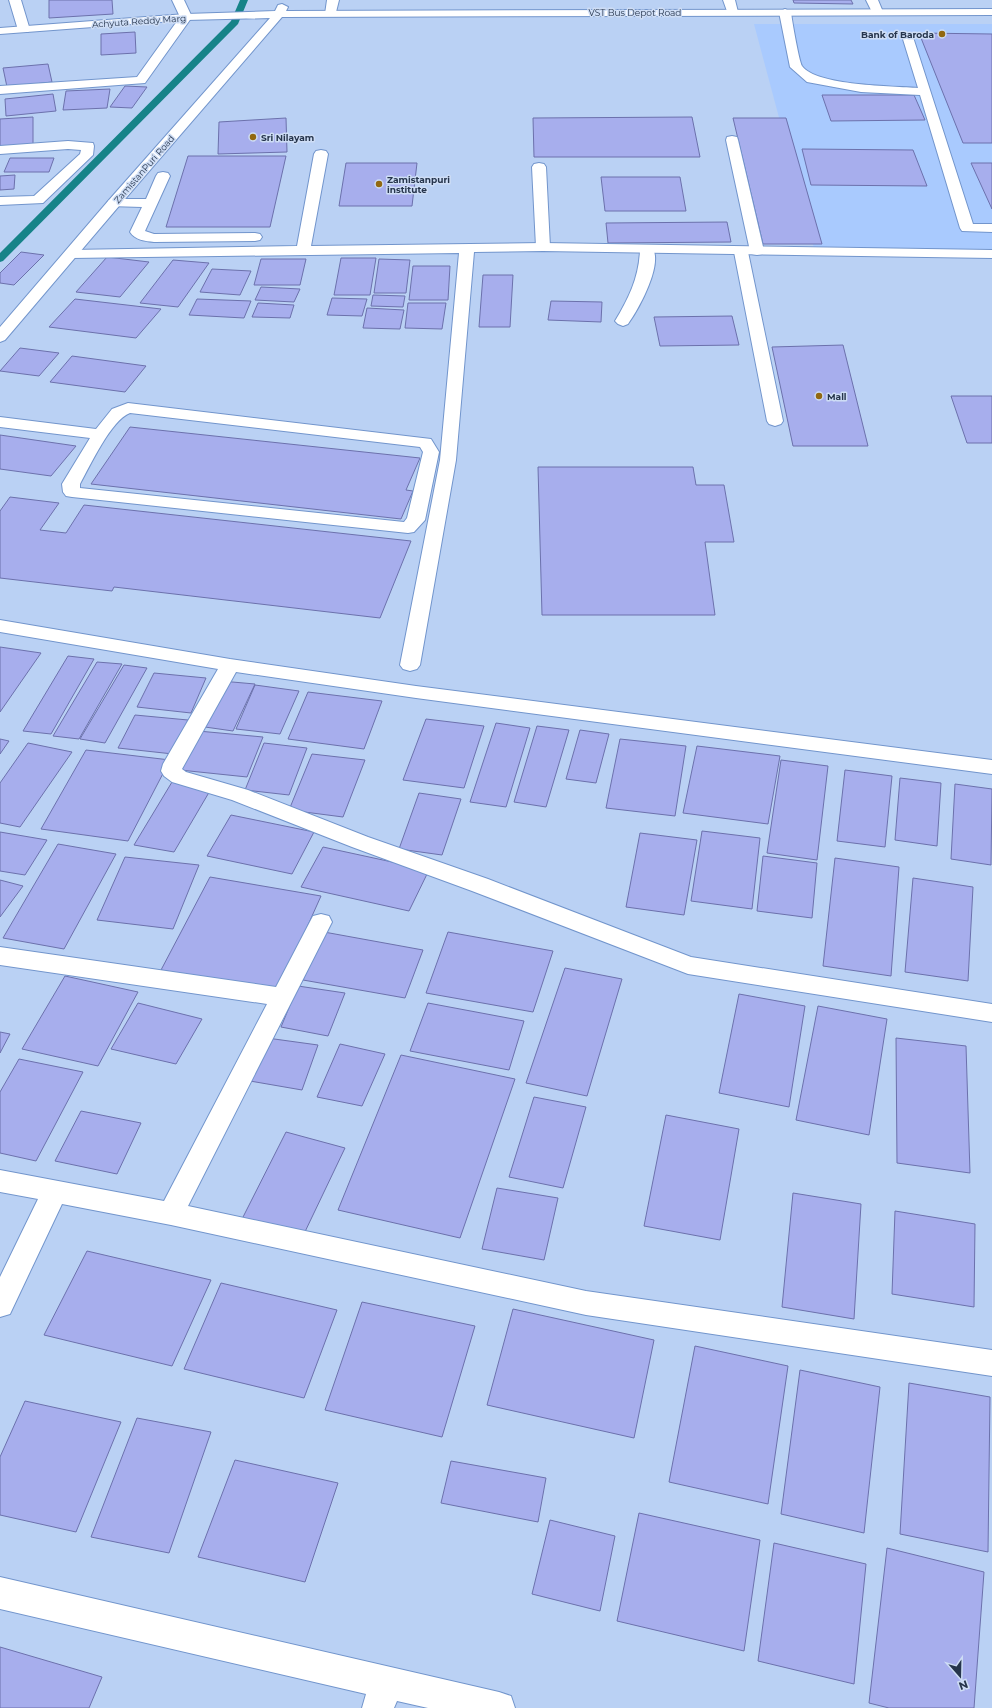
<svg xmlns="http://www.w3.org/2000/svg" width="992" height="1708" font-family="Montserrat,sans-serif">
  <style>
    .built { fill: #a9cafe }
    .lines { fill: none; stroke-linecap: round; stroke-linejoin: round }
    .stream { fill: #168388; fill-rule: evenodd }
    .building { fill: #a7aeed; stroke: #6c71ac }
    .service-casing { stroke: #7295cc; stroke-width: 2 }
    .minor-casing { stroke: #7295cc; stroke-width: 2 }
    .tertiary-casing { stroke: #7295cc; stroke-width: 2 }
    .service { fill: #fff; fill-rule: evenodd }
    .minor { fill: #fff; fill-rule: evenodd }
    .tertiary { fill: #fff; fill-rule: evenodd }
    .poi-dot { fill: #926811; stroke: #ceddf5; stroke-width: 1.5 }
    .labels { text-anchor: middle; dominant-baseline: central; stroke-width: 3; stroke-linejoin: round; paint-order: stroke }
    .far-street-label { font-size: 9px; fill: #26354c; stroke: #ceddf5 }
    .far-poi-label { font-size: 9px; font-weight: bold; fill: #26354c; stroke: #ceddf5; text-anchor: start }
  </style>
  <rect width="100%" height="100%" fill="#bad1f4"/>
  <path class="built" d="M754,24H992V253L815,252Z"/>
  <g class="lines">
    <path class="stream" d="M240,0H248L238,24L3,261L0,262V253L231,21Z"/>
  </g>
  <path class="building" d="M49,0H112L113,14L49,18Z
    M793,0H851L853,4L794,3Z
    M135,32L136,53L101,55V34Z
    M919,33L992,34V143H963Z
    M48,64L52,82L7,87L3,68Z
    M125,86L147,87L132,108L110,107Z
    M110,89L107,108L63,110L66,91Z
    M53,94L56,111L6,116L5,99Z
    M822,95H914L925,120L831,121Z
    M33,117V146L0,149V119Z
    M692,117L700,157H534L533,118Z
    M286,118L287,152L218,154L219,122Z
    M733,118H786L822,244H763Z
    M802,149L913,150L927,186L811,185Z
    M188,156H286L270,227H166Z
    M10,158H54L49,172H4Z
    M346,163H417L412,206H339Z
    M971,163H992V209Z
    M15,175L14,189L0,190V176Z
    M601,177H680L686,211H605Z
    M727,222L731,242L608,243L606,223Z
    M21,252L44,255L14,285L0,283V273Z
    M107,257L149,262L120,297L76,292Z
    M341,258H376L370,295H334Z
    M261,259H306L300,285H254Z
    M379,259L410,260L406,293H374Z
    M173,260L209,263L178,307L140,303Z
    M413,266H450L448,300H409Z
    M212,269L251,271L240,295L200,292Z
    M483,275H513L510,327H479Z
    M261,287L300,289L294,302L255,300Z
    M373,295L405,296L403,307L371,306Z
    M332,298L367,299L362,316L327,315Z
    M75,299L161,309L136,338L49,327Z
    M197,299L251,301L244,318L189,315Z
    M551,301L602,302L601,322L548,320Z
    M258,303L294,305L290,318L252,317Z
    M408,303H446L442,329L405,328Z
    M367,308L404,310L400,329L363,328Z
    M732,316L739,345L660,346L654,317Z
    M843,345L868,446H793L772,347Z
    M20,348L59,353L39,376L0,371Z
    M72,356L146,366L125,392L50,382Z
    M951,396H992V443H967Z
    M130,427L420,458L406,490L413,491L401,519L91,484Z
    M0,435L76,446L51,476L0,469Z
    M538,467H693L696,485H724L734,542H705L715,615H542Z
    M10,497L59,503L40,530L66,533L84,505L411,541L380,618L114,587L112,591L0,578V511Z
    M0,647L41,653L0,712Z
    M68,656L94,659L51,734L23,731Z
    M97,662L122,664L79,739L53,736Z
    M124,665L147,668L105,743L80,739Z
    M154,673L206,678L191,713L137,707Z
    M221,681L255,684L233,731L198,726Z
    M255,685L299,691L280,734L236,729Z
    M308,692L382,701L364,749L288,739Z
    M135,715L188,720L173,754L118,748Z
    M426,719L484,726L464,788L403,780Z
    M496,723L530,728L506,807L470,802Z
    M537,726L569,730L546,807L514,802Z
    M580,730L609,734L596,783L566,779Z
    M198,731L263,737L247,777L180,770Z
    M0,739L9,741L0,754Z
    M620,739L686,746L675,816L606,808Z
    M28,743L72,752L20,827L0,823V783Z
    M264,743L307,748L289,795L245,790Z
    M697,746L780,756L768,824L683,813Z
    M86,750L170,760L128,841L41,829Z
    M312,754L365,760L343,817L289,810Z
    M781,760L828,766L817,860L767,853Z
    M845,770L892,776L885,847L837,841Z
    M900,778L941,783L937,846L895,840Z
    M172,782L211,789L174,852L134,845Z
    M955,784L992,789L991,865L951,859Z
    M419,793L461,799L442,855L399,849Z
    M231,815L314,832L292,874L207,856Z
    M702,831L760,838L752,909L691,901Z
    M0,832L47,840L25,875L0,871Z
    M640,833L697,840L684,915L626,907Z
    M58,844L116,854L64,949L3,938Z
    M323,847L429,870L409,911L301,887Z
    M763,856L817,863L812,918L757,911Z
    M125,857L199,865L173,929L97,920Z
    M835,858L899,867L891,976L823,966Z
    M210,877L321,896L278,992L161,970Z
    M913,878L973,887L968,981L905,972Z
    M0,880L23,886L0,917Z
    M324,932L423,950L405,998L303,980Z
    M448,932L553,951L533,1012L426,993Z
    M565,968L622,979L587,1096L526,1083Z
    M65,976L138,992L98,1066L22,1049Z
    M298,986L345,993L328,1036L281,1027Z
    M739,994L805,1006L789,1107L719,1093Z
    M138,1003L202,1019L176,1064L111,1049Z
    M428,1003L524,1021L509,1070L410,1051Z
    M818,1006L887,1019L869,1135L796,1120Z
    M0,1032L10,1034L0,1053Z
    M267,1038L318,1045L302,1090L250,1081Z
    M896,1038L966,1046L970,1173L897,1163Z
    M340,1044L385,1054L362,1106L317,1097Z
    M401,1055L515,1079L460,1238L338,1210Z
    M19,1059L83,1072L36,1161L0,1153V1092Z
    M534,1097L586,1107L563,1188L509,1177Z
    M81,1111L141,1123L117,1174L55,1161Z
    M666,1115L739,1129L720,1240L644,1226Z
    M286,1132L345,1148L302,1238L241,1221Z
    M497,1188L558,1198L544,1260L482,1249Z
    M793,1193L861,1204L854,1319L782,1307Z
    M895,1211L975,1224L974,1307L892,1294Z
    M87,1251L211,1280L172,1366L44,1335Z
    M221,1283L337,1310L304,1398L184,1369Z
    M362,1302L475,1326L442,1437L325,1410Z
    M513,1309L654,1340L634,1438L487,1405Z
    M695,1346L788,1366L768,1504L669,1482Z
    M800,1370L880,1387L864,1533L781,1514Z
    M909,1383L990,1397L988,1552L900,1534Z
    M25,1401L121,1422L76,1532L0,1515V1457Z
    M137,1418L211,1432L169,1553L91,1537Z
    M235,1460L338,1483L305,1582L198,1557Z
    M451,1461L546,1478L538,1522L441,1503Z
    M639,1513L760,1540L744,1651L617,1621Z
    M550,1520L615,1536L600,1611L532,1594Z
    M774,1543L866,1564L854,1684L758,1661Z
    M887,1548L984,1572L974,1708H889L869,1703Z
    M0,1647L102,1677L89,1708H0Z"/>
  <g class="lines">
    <defs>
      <path id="service" d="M723,0H735L738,12L736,14H728Z
        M866,0H878L883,12L881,14H873Z
        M785,9L791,12C792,21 799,61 802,66C816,86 894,86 918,88L902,36L904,34H912L973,224H992V232L962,231L960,228L920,95L861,92L807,82L790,67L779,12Z
        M732,136L737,137L738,140L764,251L762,254L757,255L752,254L750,251L726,140L727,137Z
        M539,163L544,164L546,167L550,247L548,250L543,251L538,250L536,247L532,167L534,164Z
        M163,172L168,173L170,176L145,231L154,234L255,233L260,234L262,237L260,240L255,241L154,242C145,241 135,240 130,232L142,207L109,206L107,203L109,200L114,199H146L156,176L158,173Z
        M647,246L652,247C664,264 638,310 628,324L623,326L618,324L615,321C629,298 639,277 640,250L642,247Z
        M741,248L746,249L748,252L783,421L781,424L775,426L769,424L767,421L734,252L736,249Z"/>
      <path id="minor" d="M9,0H21L30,30L28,32H20L18,30Z
        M172,0H184L192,17L145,83L0,94V86L137,77L180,17Z
        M327,0H339L335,16H327L325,14Z
        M68,141L93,143L94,146L93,155L43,203L0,205V197L34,196L80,154L81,150L68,149L0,154V146Z
        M321,150L326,151L328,154L311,246L543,243L992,250V258L543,251L474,252L456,460L420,665L417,669L410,671L403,669L400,665L440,460L459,253L71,258L66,257L64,254L66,251L71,250L297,246L314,154L316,151Z
        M128,403L431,439L439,452L425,520L414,532L408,533L72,497L66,496L63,492L62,484L90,438L0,427V417L96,429L112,409ZM130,413L420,447L423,452L407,518L404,522L80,488V484C90,466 111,420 130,413Z
        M0,620L230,659L416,686L992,760V774L416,698L236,672L182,769L186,772L248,790L368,837L488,879L691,957L992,1004V1022L688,974L472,891L352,847L232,800L172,782L164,776L161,771L163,764L218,669L0,632Z
        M321,914L329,916L332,922L188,1206L586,1291L992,1350V1376L586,1315L171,1225L62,1204L10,1314L0,1317V1277L38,1199L0,1192V1170L164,1201L267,1004L0,965V947L276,987L313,916Z
        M0,1577L499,1692L511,1696L515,1708H428L397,1701L394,1708H362L366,1694L0,1609Z"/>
      <path id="tertiary" d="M282,4L288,7L286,11L992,9V15L282,17L119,206L5,340L0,342V327L109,200L270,18L186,20L0,34V28L186,14L275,11L278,5Z"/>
    </defs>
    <use href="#service" class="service-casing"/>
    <use href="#minor" class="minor-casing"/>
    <use href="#tertiary" class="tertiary-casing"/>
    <use href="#service" class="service"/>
    <use href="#minor" class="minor"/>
    <use href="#tertiary" class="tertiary"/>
  </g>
  <g class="poi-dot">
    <circle cx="942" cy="34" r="4"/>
    <circle cx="253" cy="137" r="4"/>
    <circle cx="379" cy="184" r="4"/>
    <circle cx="819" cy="396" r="4"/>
  </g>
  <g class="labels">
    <g class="far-street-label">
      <text x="635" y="12">VST Bus Depot Road</text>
      <text transform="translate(139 21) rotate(-4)">Achyuta Reddy Marg</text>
      <text transform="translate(144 169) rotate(-49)">ZamistanPuri Road</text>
    </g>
    <g class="far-poi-label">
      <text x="934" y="34" text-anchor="end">Bank of Baroda</text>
      <text x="261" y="137">Sri Nilayam</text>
      <text x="387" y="179">Zamistanpuri<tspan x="387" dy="10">institute</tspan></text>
      <text x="827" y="396">Mall</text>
    </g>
  </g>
  <g transform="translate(960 1676) rotate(160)" stroke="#ceddf5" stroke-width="3" paint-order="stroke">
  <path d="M0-3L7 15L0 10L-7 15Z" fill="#26354c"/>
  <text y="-6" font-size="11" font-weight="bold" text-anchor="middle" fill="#26354c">N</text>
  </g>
</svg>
